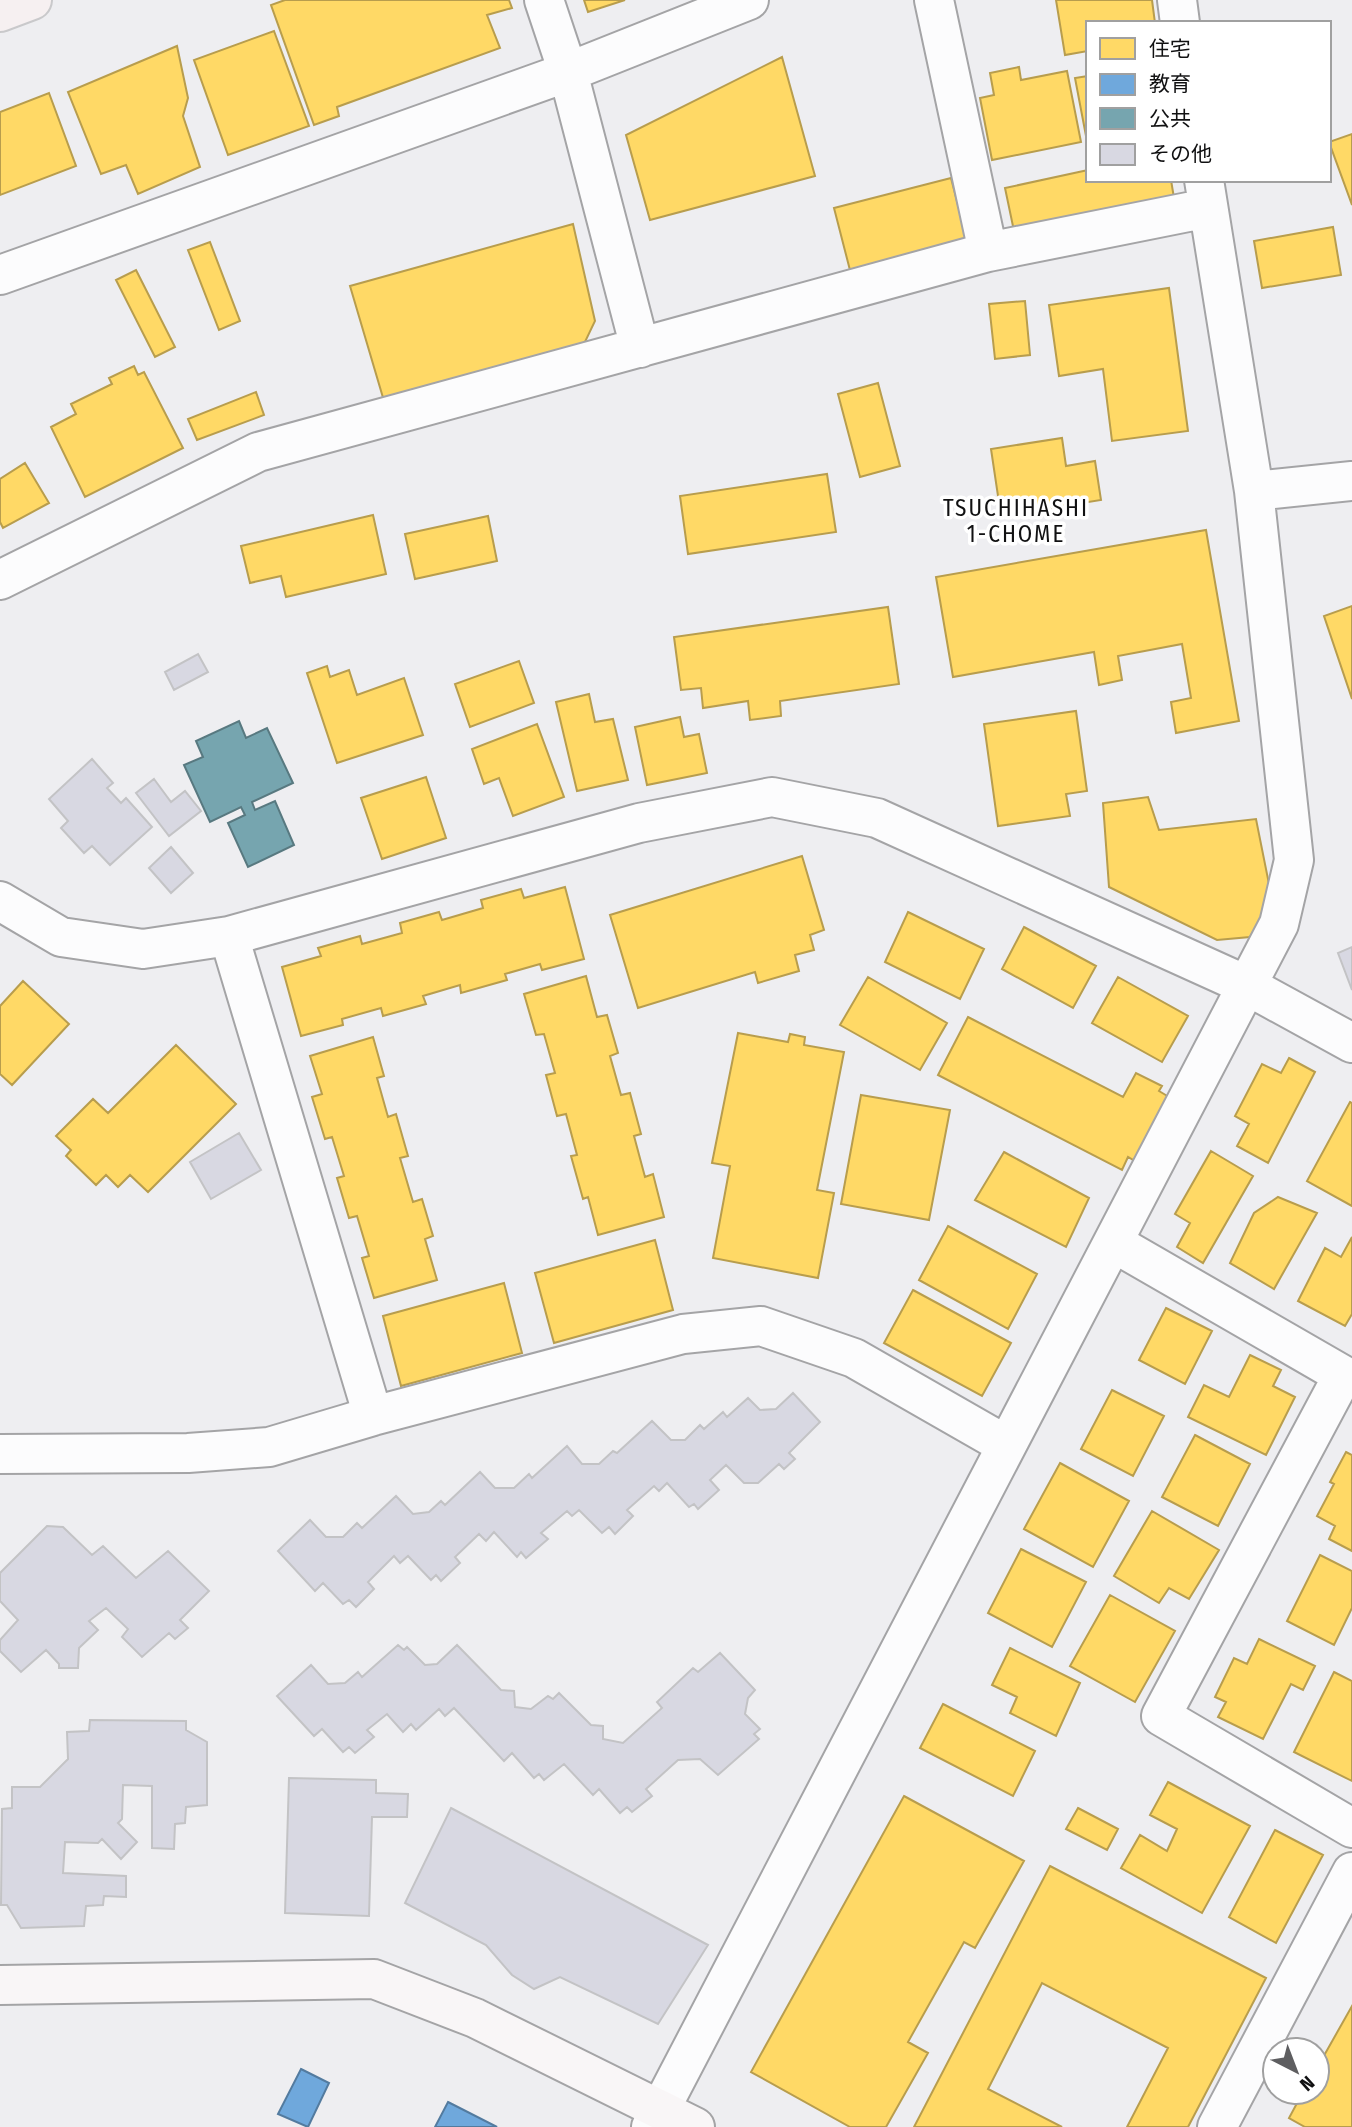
<svg xmlns="http://www.w3.org/2000/svg" width="1352" height="2127" font-family="'Fira Sans Condensed','Noto Sans JP',sans-serif">
  <style>
    .homes { fill: #ffd966; stroke: #b89d4d; stroke-width: 2 }
    .schools { fill: #6fa8dc; stroke: #537b9f; stroke-width: 2 }
    .public { fill: #76a5af; stroke: #587980; stroke-width: 2 }
    .building { fill: #d8d8e2; stroke: #c3c3c5; stroke-width: 2 }
    .lines { fill: none; stroke-linecap: round; stroke-linejoin: round }
    .street-casing { stroke: #a4a4a6; stroke-width: 42 }
    .secondary-casing { stroke: #a4a4a6; stroke-width: 42 }
    .primary-casing { stroke: #c9c9cb; stroke-width: 42 }
    .street { stroke: #fcfcfd; stroke-width: 38 }
    .secondary { stroke: #f9f6f7; stroke-width: 38 }
    .primary { stroke: #f6f0f1; stroke-width: 38 }
    .labels { text-anchor: middle; dominant-baseline: central; stroke-width: 7; stroke-linejoin: round; paint-order: stroke }
    .neighbourhood-label { font-size: 23px; letter-spacing: 2px; fill: #111112; stroke: #fff }
  </style>
  <rect width="100%" height="100%" fill="#eeeef1"/>
  <path class="homes" d="M285,0H509L512,8L487,15L500,48L337,107L339,116L314,125L271,5Z
    M584,0H625L588,12Z
    M1056,0H1152L1155,23H1088V51L1065,55Z
    M274,31L309,126L228,155L194,60Z
    M177,46L188,98L183,116L200,167L138,194L126,165L101,174L68,92Z
    M782,57L815,176L650,220L626,135Z
    M1019,67L1021,80L1067,71L1081,142L992,160L980,98L994,95L990,73Z
    M1088,76V136H1086L1075,78Z
    M49,93L76,166L0,195V112Z
    M1352,134V205L1329,142Z
    M1088,170V180H1171L1174,198L1014,231L1005,188Z
    M951,178L969,248L852,278L834,208Z
    M573,224L595,321L584,344L384,401L350,286Z
    M1333,227L1341,275L1262,288L1254,241Z
    M210,242L240,321L219,330L188,250Z
    M136,270L175,347L155,357L116,280Z
    M1169,288L1188,431L1112,441L1103,369L1059,376L1049,305Z
    M1025,301L1030,355L995,359L989,304Z
    M134,366L138,375L144,372L183,448L85,497L51,427L76,414L71,404L112,384L109,378Z
    M878,383L900,466L860,477L838,394Z
    M256,392L264,415L197,440L188,419Z
    M1062,438L1066,466L1095,461L1101,500L1001,516L991,449Z
    M25,463L49,503L3,528L0,522V479Z
    M827,474L836,532L688,554L680,496Z
    M373,515L386,574L286,597L281,576L250,583L241,546Z
    M488,516L497,561L415,579L405,534Z
    M1206,530L1239,721L1176,733L1171,702L1191,698L1182,644L1118,656L1122,680L1099,685L1094,652L953,677L936,577Z
    M1352,606V699L1324,616Z
    M888,607L899,684L780,701L781,716L750,720L748,701L703,708L701,688L681,690L674,637Z
    M519,661L534,703L470,727L455,684Z
    M327,666L330,677L349,670L357,695L404,678L423,735L337,763L307,673Z
    M589,694L595,722L613,719L628,780L577,791L556,702Z
    M1076,711L1087,791L1066,794L1070,816L998,826L984,724Z
    M680,717L684,737L699,734L707,773L647,785L635,727Z
    M537,724L564,797L513,816L499,778L484,784L472,749Z
    M426,777L446,838L382,859L361,798Z
    M1148,797L1159,830L1256,819L1272,899L1250,937L1217,940L1109,887L1103,803Z
    M802,856L824,930L810,935L814,950L795,955L799,971L758,983L755,972L638,1008L610,915Z
    M565,887L584,959L542,970L540,964L505,974L507,980L461,993L460,985L423,996L426,1004L383,1016L381,1008L342,1019L343,1025L301,1036L282,967L321,956L318,948L360,936L362,944L402,933L400,923L439,912L442,920L483,908L481,900L521,889L524,898Z
    M908,912L984,949L960,999L885,962Z
    M1024,927L1096,966L1073,1008L1002,969Z
    M586,976L597,1017L607,1015L618,1053L610,1056L621,1095L630,1093L641,1134L634,1136L645,1177L653,1174L664,1217L598,1235L588,1197L583,1199L571,1156L577,1155L566,1114L557,1116L546,1075L555,1073L544,1034L536,1035L524,994Z
    M868,977L947,1023L920,1070L840,1025Z
    M1118,977L1188,1016L1162,1062L1092,1023Z
    M23,981L69,1024L12,1085L0,1074V1006Z
    M968,1017L1123,1097L1136,1073L1162,1086L1159,1091L1169,1097L1135,1161L1128,1157L1122,1170L938,1075Z
    M738,1033L788,1042L790,1034L805,1037L804,1045L844,1052L817,1190L834,1193L818,1278L713,1258L730,1166L712,1163Z
    M373,1037L384,1076L377,1078L388,1117L396,1114L408,1156L400,1158L413,1202L422,1199L433,1236L425,1239L437,1280L374,1298L362,1258L369,1256L357,1216L349,1218L337,1178L344,1176L332,1137L325,1139L312,1097L322,1094L310,1056Z
    M176,1045L236,1104L148,1192L130,1175L118,1187L106,1175L96,1185L66,1156L71,1150L56,1136L93,1099L108,1113Z
    M1289,1058L1315,1072L1268,1163L1237,1146L1249,1124L1235,1116L1262,1064L1281,1073Z
    M861,1095L950,1110L929,1220L841,1204Z
    M1350,1102L1352,1103V1206L1307,1181Z
    M1211,1151L1253,1176L1203,1263L1177,1247L1190,1223L1175,1214Z
    M1004,1152L1089,1198L1066,1247L975,1200Z
    M1278,1197L1317,1213L1274,1289L1230,1263L1254,1213Z
    M948,1226L1037,1274L1008,1329L919,1280Z
    M1352,1237V1314L1345,1326L1298,1301L1325,1248L1341,1257Z
    M655,1240L673,1310L554,1343L535,1273Z
    M504,1283L522,1353L401,1386L383,1316Z
    M913,1290L1011,1343L982,1396L884,1343Z
    M1166,1308L1212,1331L1185,1384L1139,1360Z
    M1250,1355L1281,1370L1273,1386L1295,1397L1266,1455L1188,1417L1204,1385L1229,1397Z
    M1112,1390L1164,1416L1133,1476L1081,1449Z
    M1195,1435L1250,1464L1218,1526L1162,1497Z
    M1346,1452L1352,1455V1551L1329,1539L1335,1526L1317,1516L1334,1484L1330,1482Z
    M1060,1463L1129,1501L1093,1567L1024,1529Z
    M1152,1511L1219,1550L1189,1599L1169,1588L1159,1603L1114,1576Z
    M1021,1549L1086,1582L1052,1647L988,1613Z
    M1320,1555L1352,1571V1608L1334,1645L1287,1621Z
    M1110,1595L1175,1631L1135,1702L1070,1666Z
    M1259,1639L1315,1666L1303,1690L1291,1684L1263,1739L1218,1717L1226,1702L1215,1697L1234,1658L1247,1664Z
    M1010,1648L1080,1683L1056,1736L1010,1713L1017,1697L992,1685Z
    M1334,1672L1352,1681V1781L1294,1752Z
    M943,1704L1035,1751L1013,1796L920,1748Z
    M1168,1782L1250,1826L1202,1913L1121,1868L1140,1835L1167,1851L1177,1829L1150,1815Z
    M904,1796L1024,1861L975,1948L964,1942L908,2042L928,2053L886,2127H850L751,2072Z
    M1078,1808L1118,1829L1107,1850L1066,1829Z
    M1275,1830L1323,1855L1276,1943L1229,1917Z
    M1050,1866L1266,1978L1188,2127H1127L1168,2048L1042,1983L988,2089L1062,2127H914Z
    M1352,2006V2127H1305L1289,2118L1303,2092H1317V2068Z"/>
  <path class="schools" d="M301,2069L329,2083L308,2127L278,2114Z
    M448,2102L497,2127H435Z"/>
  <path class="public" d="M239,721L246,738L267,728L293,783L252,802L255,810L275,801L294,845L248,867L228,823L245,815L241,807L210,822L184,765L203,757L196,741Z"/>
  <path class="building" d="M198,654L208,672L174,690L165,672Z
    M92,759L113,783L107,788L121,803L126,798L152,827L110,865L92,846L84,853L61,828L68,821L49,799Z
    M154,779L171,802L185,791L201,811L169,836L136,793Z
    M171,847L193,873L171,893L149,868Z
    M1352,947V990L1338,953Z
    M239,1133L261,1170L211,1199L190,1162Z
    M793,1393L820,1422L789,1453L795,1459L784,1469L779,1464L758,1483H744L726,1465L710,1480L719,1490L698,1509L694,1504L689,1507L667,1483L659,1491L654,1486L627,1510L633,1516L615,1534L609,1527L602,1533L579,1510L572,1516L567,1511L541,1533L548,1539L526,1558L521,1552L517,1557L494,1532L486,1541L479,1534L455,1557L460,1563L441,1581L436,1575L431,1580L408,1556L400,1563L394,1556L368,1582L374,1589L356,1607L349,1600L343,1604L323,1583L315,1591L278,1551L310,1520L326,1537H343L357,1523L362,1528L396,1496L413,1514L429,1512L441,1501L445,1505L480,1472L495,1488H514L529,1474L532,1478L567,1446L582,1464H599L613,1451L617,1453L652,1421L671,1440H685L700,1425L704,1429L723,1412L727,1417L748,1398L760,1410L776,1409Z
    M47,1526L63,1527L92,1555L103,1546L136,1578L168,1551L209,1591L180,1620L188,1628L175,1639L169,1633L142,1657L122,1637L128,1629L106,1608L89,1621L98,1630L79,1648L78,1668H59V1664L46,1650L21,1672L0,1651V1640L18,1620L0,1601V1573Z
    M398,1645L404,1650L407,1647L425,1665L437,1664L457,1645L501,1690L514,1691L515,1707L531,1709L548,1696L553,1699L559,1693L591,1725L603,1726V1739L623,1743L662,1708L657,1702L693,1668L698,1672L720,1653L755,1690L748,1698L745,1714L760,1729L754,1734L759,1739L718,1775L700,1759L678,1760L646,1789L652,1796L632,1812L627,1807L620,1813L599,1789L593,1795L564,1764L544,1780L539,1774L534,1778L512,1753L504,1761L454,1708L445,1716L439,1709L416,1730L411,1724L403,1732L387,1714L367,1730L374,1737L355,1753L349,1747L343,1752L322,1729L314,1736L277,1696L311,1665L328,1684L345,1683L358,1672L362,1677Z
    M90,1720L186,1721V1730L207,1742V1805L186,1807L185,1823L175,1824L174,1849L152,1848V1786L123,1785L122,1819L118,1823L137,1842L121,1859L102,1839L98,1843L65,1842L63,1873L126,1876V1897L104,1896L103,1905L86,1906L84,1926L21,1928L7,1905H1L2,1809L12,1808V1787H40L68,1759L67,1732L89,1731Z
    M289,1778L376,1780V1793L408,1794L407,1817H372L369,1916L285,1913Z
    M451,1808L708,1945L658,2024L560,1977L534,1989L512,1975L486,1945L405,1903Z"/>
  <g class="lines">
    <defs>
      <path id="street" d="M544,0L568,72L640,348
        M934,0L988,252
        M1177,0L1180,23
        M0,275L568,72L749,0
        M1254,491L1352,481
        M0,580L258,452L988,252L1208,208
        M0,901L61,937L143,949L229,936L639,823L772,797L877,818L1246,985L1352,1043
        M229,936L373,1416
        M1114,1243L1343,1375L1161,1716L1352,1828
        M0,1454L188,1453L269,1447L373,1416L683,1334L761,1326L854,1358L1006,1445
        M651,2127L1279,924L1294,860L1254,491L1204,180
        M1217,2127L1352,1872"/>
      <path id="secondary" d="M0,1985L374,1979L475,2018L695,2127"/>
      <path id="primary" d="M0,12L32,0"/>
    </defs>
    <use href="#street" class="street-casing"/>
    <use href="#secondary" class="secondary-casing"/>
    <use href="#primary" class="primary-casing"/>
    <use href="#street" class="street"/>
    <use href="#secondary" class="secondary"/>
    <use href="#primary" class="primary"/>
  </g>
  <g class="labels">
    <g class="neighbourhood-label">
      <text x="1016" y="508">TSUCHIHASHI<tspan x="1016" dy="26">1-CHOME</tspan></text>
    </g>
  </g>
  <rect x="1086" y="21" width="245" height="161" fill="#ffffff" stroke="#a0a0a0" stroke-width="2"/>
  <rect x="1100" y="38" width="35" height="21" fill="#ffd966" stroke="#a0a0a0" stroke-width="2"/>
  <text x="1149" y="56" font-size="21" fill="#111112">住宅</text>
  <rect x="1100" y="74" width="35" height="21" fill="#6fa8dc" stroke="#a0a0a0" stroke-width="2"/>
  <text x="1149" y="91" font-size="21" fill="#111112">教育</text>
  <rect x="1100" y="108" width="35" height="21" fill="#76a5af" stroke="#a0a0a0" stroke-width="2"/>
  <text x="1149" y="126" font-size="21" fill="#111112">公共</text>
  <rect x="1100" y="144" width="35" height="21" fill="#d8d8e2" stroke="#a0a0a0" stroke-width="2"/>
  <text x="1149" y="161" font-size="21" fill="#111112">その他</text>
  <g transform="translate(1296 2071) rotate(138)"><circle r="33" fill="#ffffff" stroke="#a0a0a0" stroke-width="2"/>
  <path d="M0-5L12 26L0 18L-12 26Z" fill="#5e5e60"/>
  <text y="-10" font-size="19" font-weight="bold" text-anchor="middle" fill="#111112">N</text>
  </g>
</svg>
